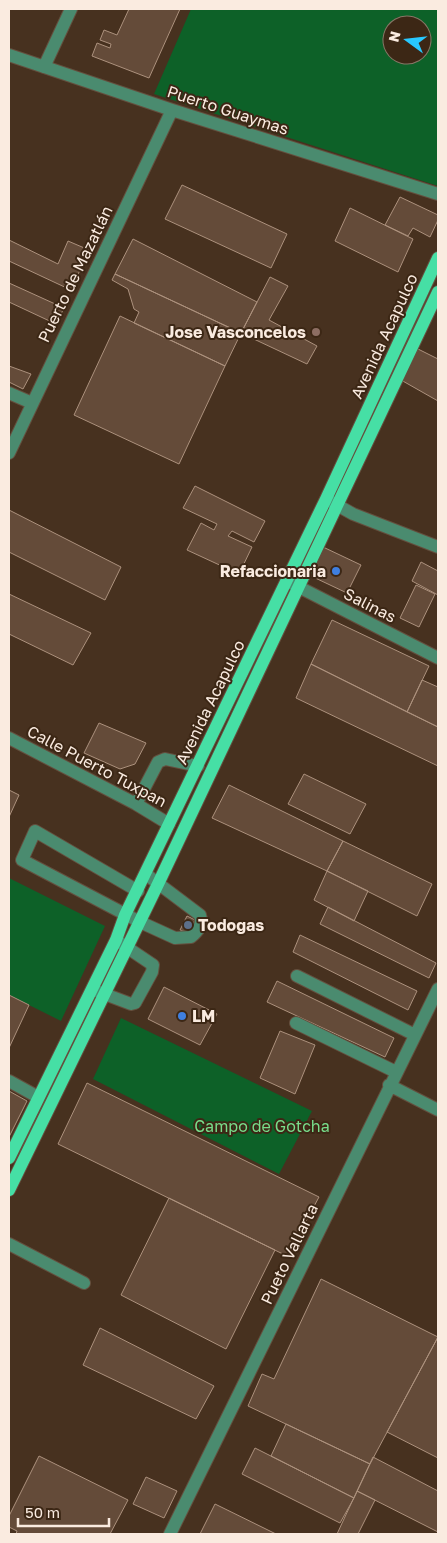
<svg xmlns="http://www.w3.org/2000/svg" width="447" height="1543" font-family="'Golos Text',sans-serif">
  <style>
    .green { fill: #0d6128; fill-rule: evenodd }
    .building { fill: #644b39; stroke: #ac917d }
    .lines { fill: none; stroke-linecap: round; stroke-linejoin: round }
    .minor-casing { stroke: #644f3e; stroke-width: 14 }
    .major-casing { stroke: #644f3e; stroke-width: 14 }
    .minor { stroke: #4a8b6f; stroke-width: 12 }
    .major { stroke: #46dfa5; stroke-width: 12 }
    .education-dot { fill: #8d6e63; stroke: #3c2715; stroke-width: 2 }
    .shop-dot { fill: #3f7fe0; stroke: #3c2715; stroke-width: 2 }
    .service-dot { fill: #5c6f8a; stroke: #3c2715; stroke-width: 2 }
    .labels { text-anchor: middle; dominant-baseline: central; stroke-width: 4; stroke-linejoin: round; paint-order: stroke }
    .street-label { font-size: 16px; fill: #faebe0; stroke: #3c2715 }
    .poi-label { font-size: 16px; font-weight: bold; fill: #faebe0; stroke: #3c2715; text-anchor: end }
    .park-label { font-size: 16px; fill: #78dd8b; stroke: #3c2715 }
  </style>
  <rect width="100%" height="100%" fill="#47311f"/>
  <path class="green" d="M191,9H438V186L154,94ZM392,25H422V55H392Z
    M9,878L105,926L61,1021L9,995Z
    M121,1018L312,1111L279,1174L93,1079Z"/>
  <path class="building" d="M129,9H180L149,78L92,56L97,43L110,48L111,44L100,40L104,30L117,35Z
    M182,185L287,234L271,268L165,219Z
    M400,197L438,215V220L430,237L413,228L408,236L385,225Z
    M350,208L413,239L398,272L335,241Z
    M133,239L257,302L241,333L115,274Z
    M9,240L58,264L68,241L89,250L71,290L9,261Z
    M115,274L241,333L225,366L134,323L139,312L134,309L128,289L112,280Z
    M270,277L288,286L269,320L317,346L307,364L241,333Z
    M9,283L64,308L56,324L9,302Z
    M120,316L225,366L179,464L74,415Z
    M418,349L438,359V401L401,380Z
    M9,366L31,374L23,389L9,382Z
    M195,486L265,521L254,542L232,531L228,536L252,547L239,574L187,550L201,523L214,530L217,524L183,508Z
    M9,510L121,567L105,600L9,552Z
    M323,547L361,565L347,593L311,576Z
    M421,562L438,571V595L412,581Z
    M416,585L435,594L419,627L400,618Z
    M9,594L91,633L73,665L9,634Z
    M332,620L429,666L407,712L311,664Z
    M311,664L438,727V766L296,698Z
    M422,680L438,687V727L407,712Z
    M99,723L146,743L135,764L120,769L84,753Z
    M304,774L366,804L350,834L288,804Z
    M229,785L343,841L327,871L212,818Z
    M9,790L19,795L9,817Z
    M343,841L432,884L417,916L327,871Z
    M327,871L368,891L354,921L314,900Z
    M328,907L436,963L429,978L320,924Z
    M187,916L195,920L189,933L180,930Z
    M300,935L417,991L408,1010L293,952Z
    M277,981L394,1038L385,1057L267,1002Z
    M164,987L217,1014L200,1045L148,1019Z
    M9,995L29,1005L9,1048Z
    M280,1031L315,1045L295,1094L260,1078Z
    M87,1083L319,1197L287,1256L58,1144Z
    M9,1091L27,1101L9,1137Z
    M169,1198L275,1250L226,1349L121,1295Z
    M321,1279L438,1337L370,1464L248,1406L262,1374L274,1379Z
    M100,1328L214,1386L196,1419L83,1365Z
    M438,1337V1458L387,1432Z
    M286,1424L370,1464L354,1498L271,1456Z
    M255,1448L354,1498L340,1523L242,1474Z
    M39,1456L128,1500L110,1534H16L17,1531L9,1527V1516Z
    M373,1457L438,1491V1532L357,1491Z
    M146,1477L177,1491L164,1518L133,1504Z
    M357,1491L375,1500L358,1534H337Z
    M215,1504L276,1534H200Z"/>
  <g class="lines">
    <defs>
      <path id="minor" d="M9,55L172,110L438,194
        M44,67L71,9
        M9,393L32,403
        M9,453L172,110
        M328,500L353,514L438,547
        M289,582L438,658
        M9,738L136,804L169,824
        M136,804L158,762L165,759L198,766
        M138,891L35,831L22,860L140,922L175,938L191,937C198,931 203,925 200,915L147,875
        M297,976L415,1035
        M94,990L131,1004L135,1003L152,972L153,965L119,942
        M296,1023L396,1072
        M9,1081L38,1097
        M389,1085L438,1110
        M9,1244L84,1283
        M170,1534L438,989"/>
      <path id="major" d="M9,1158L116,940L125,915L326,499L438,258
        M9,1190L158,884L438,292"/>
    </defs>
    <use href="#minor" class="minor-casing"/>
    <use href="#major" class="major-casing"/>
    <use href="#minor" class="minor"/>
    <use href="#major" class="major"/>
  </g>
  <circle class="education-dot" cx="316" cy="332" r="5"/>
  <g class="shop-dot">
    <circle cx="336" cy="571" r="5"/>
    <circle cx="182" cy="1016" r="5"/>
  </g>
  <circle class="service-dot" cx="188" cy="925" r="5"/>
  <g class="labels">
    <g class="street-label">
      <text transform="translate(228 110) rotate(18)">Puerto Guaymas</text>
      <text transform="translate(75 274) rotate(-64)">Puerto de Mazatlán</text>
      <text transform="translate(384 336) rotate(-65)">Avenida Acapulco</text>
      <text transform="translate(370 605) rotate(27)">Salinas</text>
      <text transform="translate(210 702) rotate(-64)">Avenida Acapulco</text>
      <text transform="translate(97 766) rotate(28)">Calle Puerto Tuxpan</text>
      <text transform="translate(289 1254) rotate(-64)">Pueto Vallarta</text>
    </g>
    <g class="poi-label">
      <text x="306" y="332">Jose Vasconcelos</text>
      <text x="326" y="571">Refaccionaria</text>
      <text x="198" y="925" text-anchor="start">Todogas</text>
      <text x="192" y="1016" text-anchor="start">LM</text>
    </g>
    <g class="park-label">
      <text x="262" y="1126">Campo de Gotcha</text>
    </g>
  </g>
  <rect width="447" height="1543" fill="none" stroke="#faebe0" stroke-width="20"/>
  <g transform="translate(407 40) rotate(285)"><circle r="24" fill="#3c2715" stroke="#887566"/>
  <path d="M0-4L9 19L0 12L-9 19Z" fill="#28c8ff"/>
  <text y="-8" font-size="14" font-weight="bold" text-anchor="middle" fill="#faebe0">N</text>
  </g>
  <path d="M18 1518v8h91v-8" fill="none" stroke="#faebe0" stroke-width="2.5"/>
  <text x="25" y="1518" font-size="15" fill="#faebe0" stroke="#3c2715" stroke-width="4" paint-order="stroke">50 m</text>
</svg>
